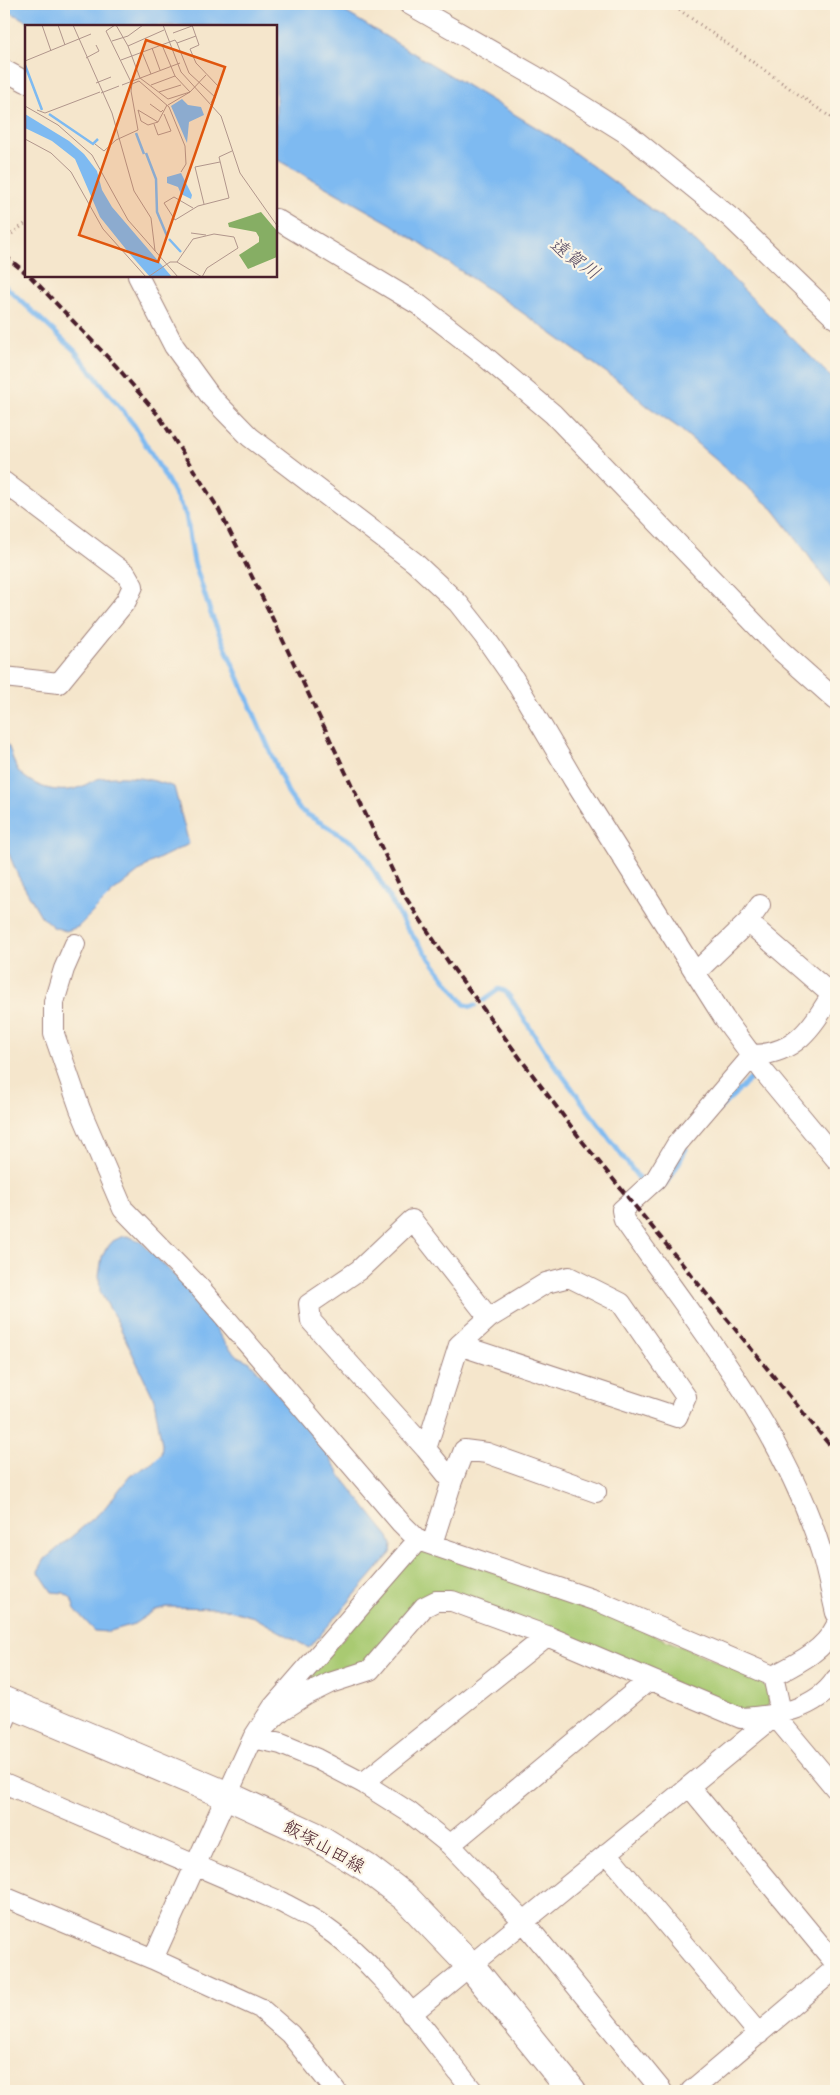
<svg xmlns="http://www.w3.org/2000/svg" width="840" height="2095" font-family="'Playpen Sans','Klee One',sans-serif">
  <style>
    .green { fill: #a9ca72; stroke: #7a744e }
    .water { fill: #7ebaf1; stroke: #646c8e }
    .lines { fill: none; stroke-linecap: round; stroke-linejoin: round }
    .stream { stroke: #7ebaf1; stroke-width: 5 }
    .street-casing { stroke: #a0827c; stroke-width: 22 }
    .secondary-casing { stroke: #a0827c; stroke-width: 30 }
    .path { stroke: #a0827c; stroke-width: 3; stroke-dasharray: 1 4; stroke-linecap: butt }
    .street { stroke: #fff; stroke-width: 20 }
    .secondary { stroke: #fff; stroke-width: 28 }
    .rail { stroke: #4a1f2b; stroke-width: 4; stroke-dasharray: 8 4; stroke-linecap: butt }
    .labels { text-anchor: middle; dominant-baseline: central; stroke-width: 4.5; stroke-linejoin: round; paint-order: stroke }
    .street-label { font-size: 18px; fill: #4a1f2b; stroke: #fcf5e5 }
    .water-label { font-size: 19px; font-style: italic; fill: #5a4e66; stroke: #fcf5e5 }
    .inset-river { fill: none; stroke: #7ebaf1; stroke-width: 2.5 }
    .inset-road { fill: none; stroke: #b1968c; stroke-width: 1 }
    .view { fill: #e0560e; fill-opacity: 0.15; stroke: #e0560e; stroke-width: 2.5 }
    .inset-edge { fill: none; stroke: #4a1f2b; stroke-width: 2.5 }
  </style>
  <rect width="100%" height="100%" fill="#fcf5e5"/>
  <filter id="ink" filterUnits="userSpaceOnUse"><feTurbulence type="fractalNoise" baseFrequency=".02" numOctaves="2"/><feDisplacementMap in="SourceGraphic" scale="10" xChannelSelector="R" yChannelSelector="G"/><feConvolveMatrix kernelMatrix="1 2 1 2 8 2 1 2 1" color-interpolation-filters="sRGB"/></filter>
  <filter id="wash" filterUnits="userSpaceOnUse"><feTurbulence type="fractalNoise" baseFrequency=".0096" numOctaves="4" result="noise"/><feDisplacementMap in="SourceGraphic" scale="20" xChannelSelector="R" yChannelSelector="G"/><feGaussianBlur stdDeviation="1.12" result="paint"/><feColorMatrix in="noise" values="0 0 0 0 0 0 0 0 0 0 0 0 0 0 0 0 0 1.4 0 .05"/><feComposite in="paint" operator="in"/></filter>
  <g filter="url(#wash)">
    <rect width="100%" height="100%" fill="#f5e6cc"/>
    <path class="green" d="M429,1549L558,1595L759,1679C768,1687 772,1697 767,1708L752,1714L443,1593L368,1664L317,1684L310,1677L415,1553Z"/>
    <path class="water" d="M4,4H332L557,140L697,243L836,382V595L801,545L773,509L679,428L646,405L621,383L513,306L391,224L276,159V26H36L4,9Z
      M4,739C12,748 12,764 20,773C36,788 60,795 81,787C88,784 94,779 102,778C128,775 150,778 174,787L189,844L150,863L113,892L78,927L66,931L53,927L41,916L18,876L9,854L4,850Z
      M127,1236L140,1241L198,1299L224,1342L237,1356L250,1362L325,1449L342,1478L389,1537L392,1545L391,1553L309,1648L254,1617L222,1608L167,1607L155,1610L134,1624L107,1632L95,1631L75,1610L71,1598L64,1593L52,1592L38,1571L45,1559L103,1510L130,1476L152,1463L161,1454L162,1445L154,1399L117,1321L100,1292L99,1276L102,1257L106,1249L113,1241L121,1237Z"/>
    <g class="lines">
      <path class="stream" d="M4,285L75,351L134,425L166,478L186,515L194,562L211,614L289,795L300,810L357,845L367,858L406,927L464,1004L471,1007L475,1005
        M484,1000L499,989L505,991L510,997L548,1056L643,1184
        M718,1110L759,1071
        M653,1193C669,1187 678,1163 686,1149"/>
    </g>
  </g>
  <g filter="url(#ink)">
    <g class="lines">
      <defs>
        <path id="street" d="M409,4L535,76L629,135L731,218L836,319
          M4,70L26,82
          M276,219L419,305L482,354L553,414L781,651L836,700
          M138,276L174,346L211,397L250,437L414,562L458,603L484,636L514,679L573,779L724,1018L764,1072L836,1159
          M4,482L126,574L133,586L126,601L59,683L4,677
          M748,922L832,995
          M75,944L64,969L54,1002V1034L80,1109L123,1209L200,1288L401,1523L418,1540L600,1602L773,1676C796,1664 824,1651 836,1626
          M695,973L748,922L760,905
          M836,988C814,1023 799,1054 753,1055L677,1144L656,1179L622,1210L624,1220C696,1323 784,1429 821,1551C827,1571 831,1592 836,1613
          M426,1449L311,1321L309,1304L359,1270L412,1220L489,1318
          M452,1481L464,1450L487,1453L596,1492
          M418,1540L273,1707L253,1738L281,1744L317,1759L363,1783L409,1812L450,1845L524,1922L662,2091
          M432,1544L452,1481L426,1449L459,1345L489,1318L546,1283L569,1277L621,1303L686,1397L677,1417L459,1345
          M775,1716L836,1789
          M4,1722L11,1705
          M4,1783L279,1901C292,1908 307,1915 319,1923C382,1966 426,2033 473,2091
          M363,1783L547,1636
          M689,1786L836,1964
          M450,1845L649,1680
          M607,1853L759,2034
          M4,1897L153,1959L260,2008L290,2034L336,2091
          M153,1959L253,1738L281,1711L306,1695L330,1683L370,1670L424,1607L436,1601H452L547,1636L741,1718C775,1716 816,1710 836,1679
          M411,2014L775,1716L779,1703L773,1676
          M691,2091L836,1968"/>
        <path id="secondary" d="M4,1701L226,1795L315,1836L367,1868L405,1897L470,1965L572,2091"/>
      </defs>
      <use href="#street" class="street-casing"/>
      <use href="#secondary" class="secondary-casing"/>
      <path class="path" d="M671,4L836,121
        M4,240L26,223"/>
      <use href="#street" class="street"/>
      <use href="#secondary" class="secondary"/>
      <path class="rail" d="M4,255L26,273
        M30,276L117,367L159,416L218,508L268,609L404,895L449,963L582,1141L836,1453"/>
    </g>
  </g>
  <g class="labels">
    <g class="street-label">
      <text transform="translate(325 1845) rotate(29)">飯塚山田線</text>
    </g>
    <g class="water-label">
      <text transform="translate(576 257) rotate(36)">遠賀川</text>
    </g>
  </g>
  <g transform="translate(25 25)">
    <rect width="252" height="252" fill="#f5e6cc"/>
    <path d="M236,187L252,206V232L223,244L214,230L234,217V212L231,207L204,202L203,198Z" fill="#86ae64"/>
    <path d="M157,74L163,80L176,82L179,90L164,97L162,118L146,81ZM0,89L44,116L59,129L72,146L77,165L87,182L147,252H125L104,228L75,192L50,134L27,116L0,103ZM156,148L167,170L166,174L156,169L153,162L142,158V152Z" fill="#7ebaf1"/>
    <path class="inset-river" d="M0,40L17,85M24,89L68,119L73,114M111,108L119,129M121,128L131,154L132,187L142,211M144,214L156,227"/>
    <path class="inset-road" d="M17,0L26,26M33,0L40,20M48,0L87,88L109,166L126,193L130,226M90,0L81,6L107,59M91,0L103,21L115,53M138,0L156,47L196,91L215,148L253,202M167,0L174,20L165,24L171,38L194,62L186,78M148,8L167,1M87,16L103,11L118,0M152,18L164,48L191,73M137,20L150,51L165,67L143,80M103,21L139,5M127,23L135,45M117,27L126,49M61,33L74,26L71,20M96,35L150,15L152,18L171,11M0,36L66,9M115,53L143,74L165,67L181,50M71,58L86,52M97,60L155,38M126,60L150,51M134,67L156,60M76,68L94,61M125,79L136,87L138,85M0,81L33,100L67,130L103,195L153,252M12,85L20,88L75,67M133,97L113,85L116,96L123,100L133,97L142,80M129,99L133,110L146,106L139,89M0,114L26,128L46,147L78,204L121,252M70,119L79,126L91,115L113,105L106,66L107,59L114,56L144,82L160,121L161,139L156,147M179,179L170,142L195,137M168,183L149,172L139,178L150,195L173,181L204,173L194,132L207,126M166,208L181,210M152,237L168,214L189,209L209,212L213,223L182,243L177,252M123,252L145,237H152L177,252"/>
    <path class="view" d="M121,15L200,42L133,237L54,210Z"/>
    <rect width="252" height="252" class="inset-edge"/>
  </g>
  <rect width="840" height="2095" fill="none" stroke="#fcf5e5" stroke-width="20"/>
</svg>
